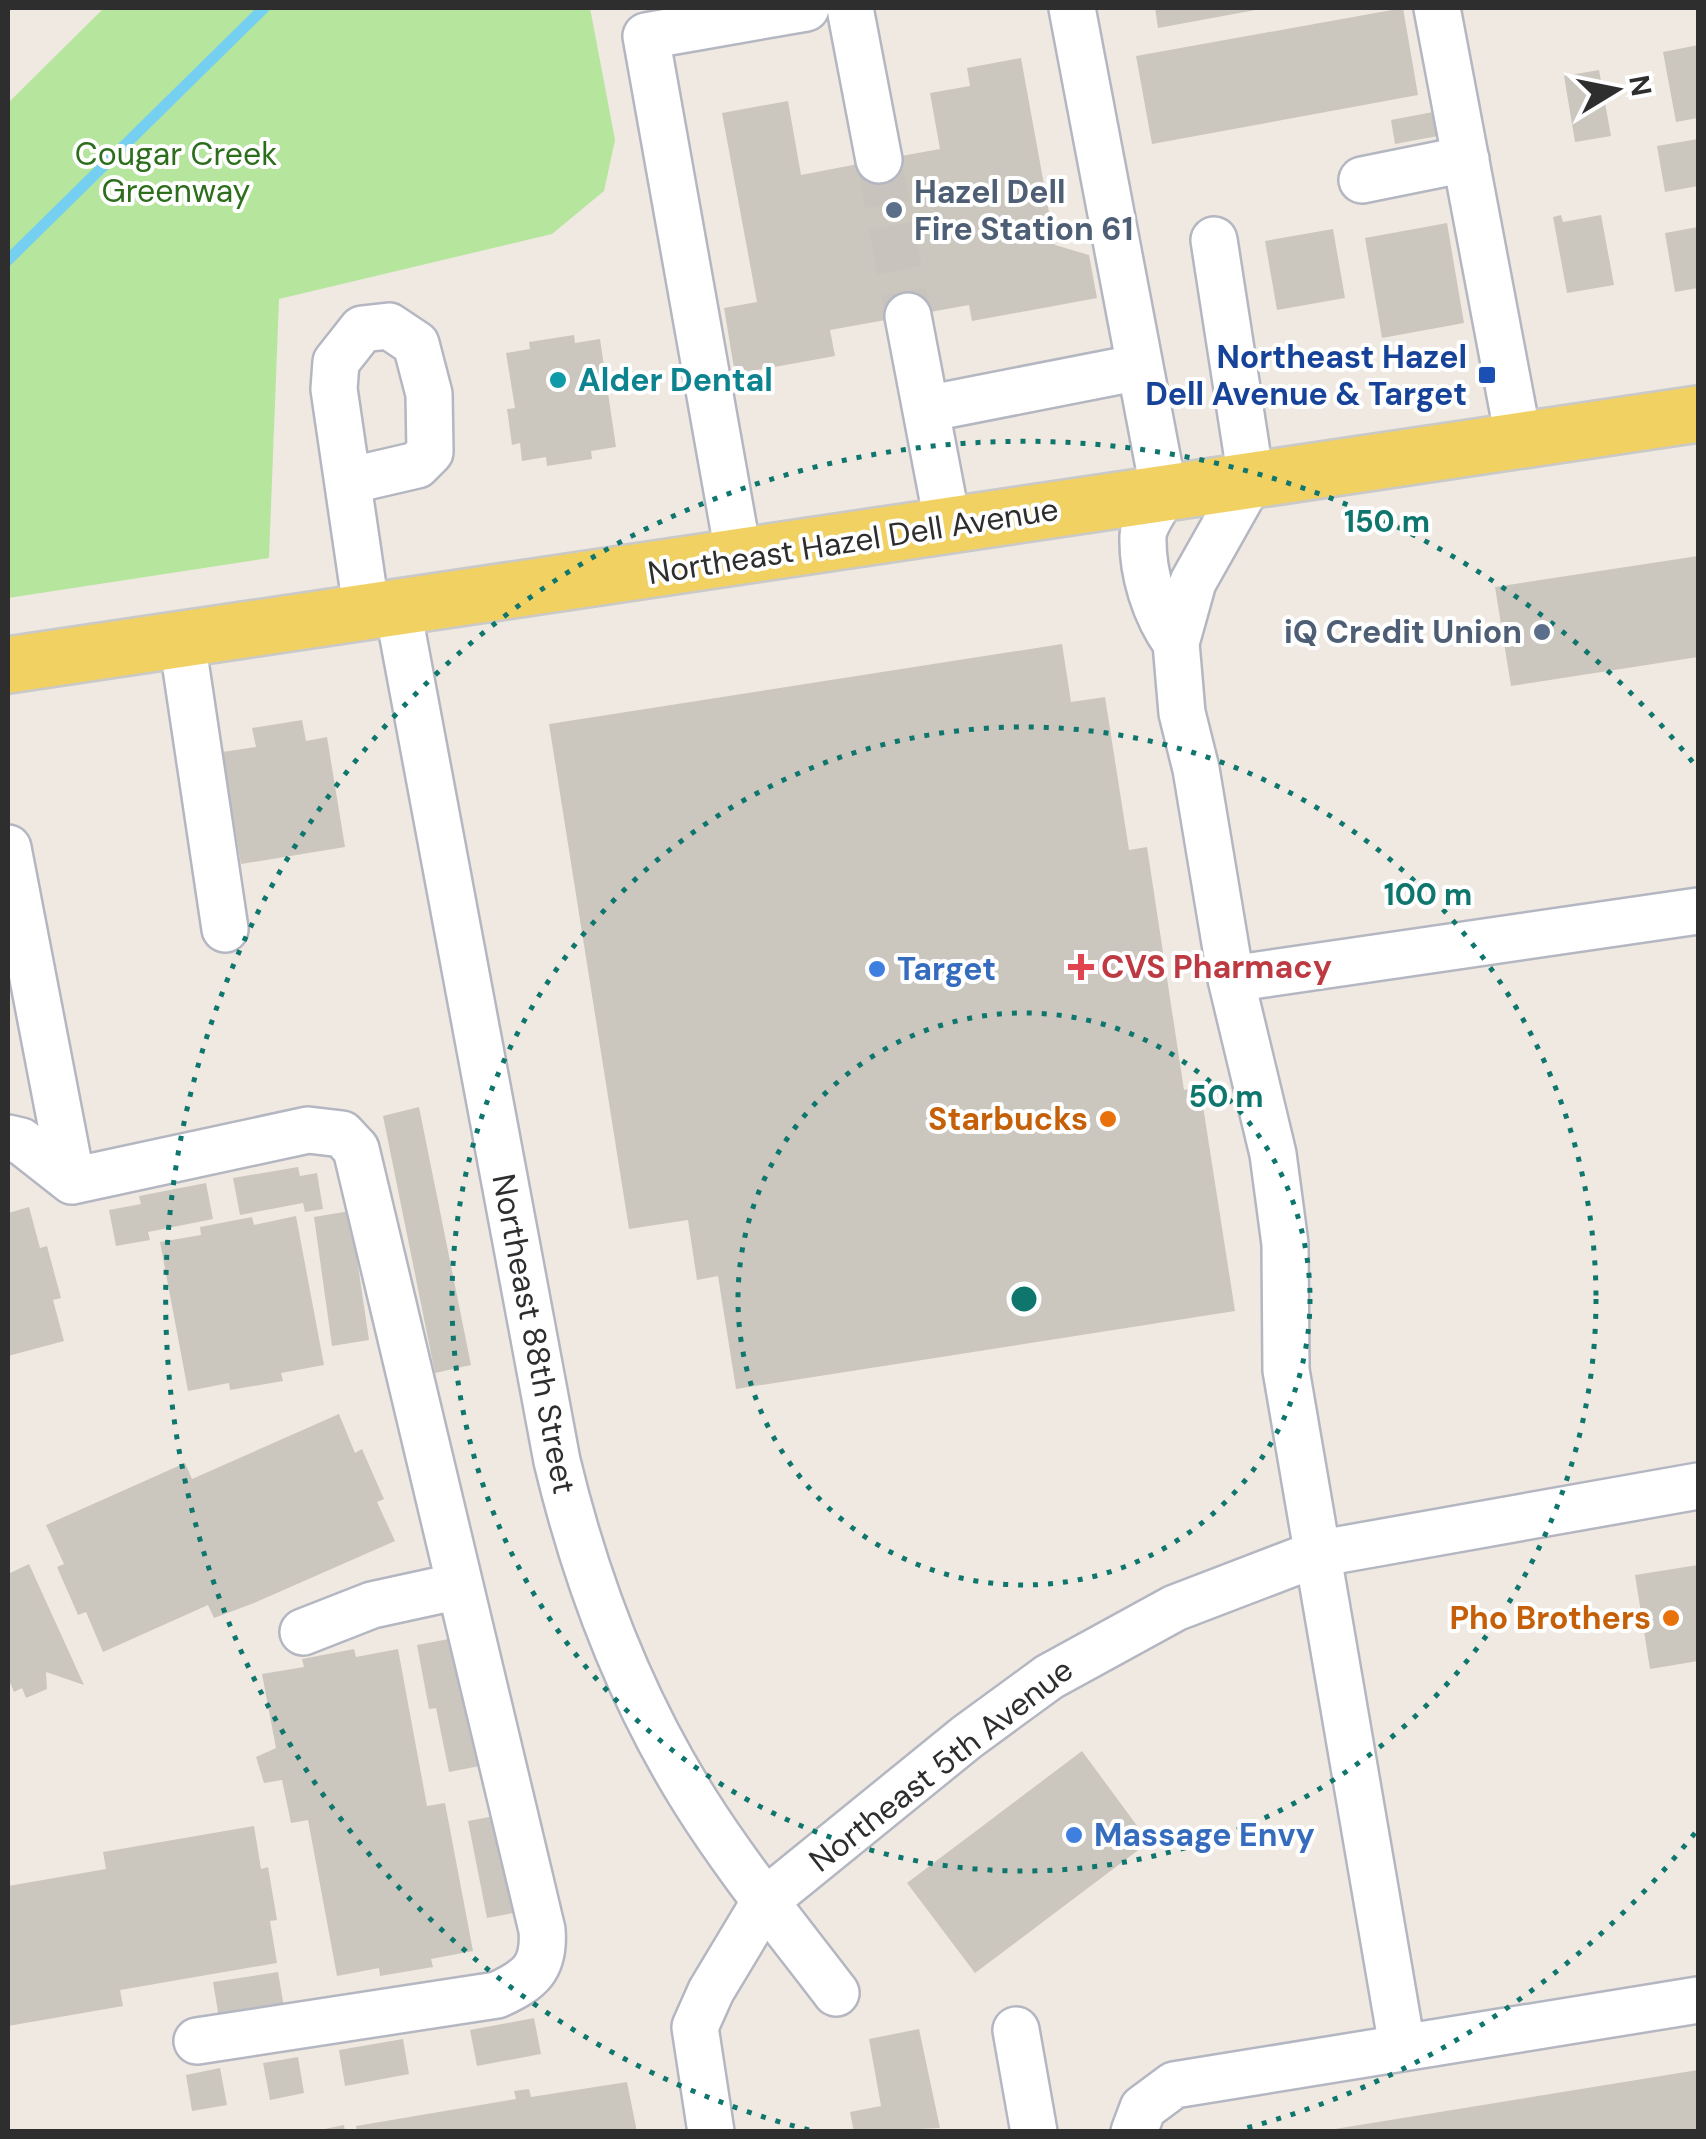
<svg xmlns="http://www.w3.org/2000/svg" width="1706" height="2139" font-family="'DM Sans',sans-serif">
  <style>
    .green { fill: #b6e59e }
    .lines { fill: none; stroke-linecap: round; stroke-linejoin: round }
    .stream { stroke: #75cff0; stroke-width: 11 }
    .building { fill: #cbc7bf }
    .minor-tunnel { stroke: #c8c4bd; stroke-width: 45; stroke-dasharray: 45 22; stroke-linecap: butt }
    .minor-casing { stroke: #b4b7c1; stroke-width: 50 }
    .major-casing { stroke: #c9c9c9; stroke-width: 60 }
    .minor { stroke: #fff; stroke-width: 45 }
    .major { stroke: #f2d163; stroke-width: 55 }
    .ring { fill: none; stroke: #0f766e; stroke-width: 5; stroke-dasharray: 5 10 }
    .service-dot { fill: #5c6f8a; stroke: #fff; stroke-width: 4 }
    .transit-dot { fill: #1a4fb4; stroke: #fff; stroke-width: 4 }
    .culture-dot { fill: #0f9aa8; stroke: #fff; stroke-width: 4 }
    .health-dot { fill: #e0444e; stroke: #fff; stroke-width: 4 }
    .shop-dot { fill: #3f7fe0; stroke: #fff; stroke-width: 4 }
    .food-dot { fill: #e8710a; stroke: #fff; stroke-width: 4 }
    .labels { text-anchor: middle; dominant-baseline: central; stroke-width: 8; stroke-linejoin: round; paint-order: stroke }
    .park-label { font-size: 32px; fill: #2c6e1b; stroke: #fff }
    .service-label { font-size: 32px; font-weight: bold; fill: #4e5e75; stroke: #fff; text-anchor: start }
    .transit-label { font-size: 32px; font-weight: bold; fill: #164399; stroke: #fff; text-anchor: end }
    .culture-label { font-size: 32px; font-weight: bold; fill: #0d838f; stroke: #fff; text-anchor: start }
    .street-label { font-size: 32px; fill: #2e2e2e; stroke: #fff }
    .health-label { font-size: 32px; font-weight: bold; fill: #be3a42; stroke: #fff; text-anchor: start }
    .shop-label { font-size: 32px; font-weight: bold; fill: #366cbe; stroke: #fff; text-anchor: start }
    .food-label { font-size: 32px; font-weight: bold; fill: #c56008; stroke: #fff; text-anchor: end }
    .centre { fill: #0f766e; stroke: #fff; stroke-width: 5 }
    .ring-label { font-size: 30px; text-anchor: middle; font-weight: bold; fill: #0f766e; stroke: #fff; stroke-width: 8; stroke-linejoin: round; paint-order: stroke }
  </style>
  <rect width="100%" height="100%" fill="#efe9e1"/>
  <path class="green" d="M104,8H590L615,140L604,191L552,234L279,299L269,558L8,598V103Z"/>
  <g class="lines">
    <path class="stream" d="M8,260L264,8"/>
  </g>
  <path class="building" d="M1155,8H1261V9L1158,28Z
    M1403,8L1418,95L1152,144L1136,56Z
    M1698,45V118L1676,122L1663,52Z
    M1021,58L1055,245L1089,255L1097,298L972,321L969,305L830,330L835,356L735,374L724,308L757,302L722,113L788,101L801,175L879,160L940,149L930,93L970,86L967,68Z
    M1599,70L1611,136L1575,142L1564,76Z
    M1433,112L1438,136L1395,144L1391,120Z
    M1698,139V186L1665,192L1657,146Z
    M1561,215L1563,222L1601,215L1614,285L1567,293L1553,217Z
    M1447,223L1464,323L1382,338L1365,238Z
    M1698,227V288L1675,292L1665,233Z
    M1333,229L1345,298L1277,310L1265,241Z
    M574,335L575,343L600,339L616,447L591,451L592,459L547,466L546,457L522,461L520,443L512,445L507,409L515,408L506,353L530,349L529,342Z
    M1698,556V657L1511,686L1495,587Z
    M1062,644L1071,702L1105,697L1129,850L1147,847L1184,1090L1200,1087L1235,1311L736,1389L718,1276L697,1280L688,1220L629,1229L549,724Z
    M302,720L306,741L327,737L345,847L241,864L222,752L256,747L252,728Z
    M419,1107L471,1365L435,1373L383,1116Z
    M298,1167L300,1176L317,1173L323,1209L305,1212L303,1203L240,1215L233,1178Z
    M206,1183L213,1219L148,1232L150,1240L116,1246L109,1210L141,1204L139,1196Z
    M29,1207L40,1248L47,1246L61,1298L53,1300L64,1341L8,1356V1213Z
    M350,1211L369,1340L332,1346L314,1217Z
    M296,1216L324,1365L281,1373L283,1381L230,1390L229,1383L188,1391L160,1242L201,1235L200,1227L252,1217L254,1225Z
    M339,1414L355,1453L362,1449L384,1499L377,1502L395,1541L254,1603L214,1618L208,1605L103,1652L86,1612L78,1615L57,1567L64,1564L46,1525L185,1463L192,1479Z
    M29,1564L84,1685L46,1672L47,1689L26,1698L22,1688L14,1692L8,1678V1574Z
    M1698,1565V1661L1650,1669L1635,1575Z
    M454,1638L485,1765L449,1772L436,1708L429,1709L417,1645Z
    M354,1649L356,1657L398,1649L427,1806L445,1803L473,1951L431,1959L433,1967L380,1976L379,1968L337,1976L308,1820L291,1823L282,1780L264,1783L256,1757L276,1748L262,1674L304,1667L302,1659Z
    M1082,1751L1149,1842L975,1973L907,1883Z
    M505,1814L524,1911L487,1918L468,1821Z
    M254,1826L261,1869L268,1867L277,1920L270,1921L277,1963L120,1990L123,2006L8,2026V1886L106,1869L103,1852Z
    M278,1972L284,2007L219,2018L213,1982Z
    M534,2018L541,2054L477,2066L470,2030Z
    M919,2029L940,2128L854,2132L850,2112L881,2106L869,2039Z
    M403,2039L409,2074L345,2086L339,2050Z
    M298,2057L304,2093L270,2100L263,2063Z
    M220,2068L227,2105L192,2111L186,2075Z
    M1698,2070V2132H1335V2129Z
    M627,2082L637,2132H357L356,2126L516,2099L514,2091L529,2089L531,2097Z
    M344,2125L345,2132H320V2130Z"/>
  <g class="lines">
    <path class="minor-tunnel" d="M879,160L908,316"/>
    <defs>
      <path id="minor" d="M850,8L879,160
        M1072,8L1164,493C1158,505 1144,523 1143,536C1142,573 1155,614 1176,643
        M1437,8L1519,442
        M1362,180L1466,159
        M1214,240L1251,479L1193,582L1176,643L1182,713L1196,769L1231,979L1273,1154L1285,1244L1286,1370L1402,2046
        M908,316L948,526
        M926,409L1140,367
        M348,481L417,465L430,452L429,394L416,344L389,326L362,329L336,362L334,389L367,614
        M739,558L646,36L806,8
        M398,610L557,1461C586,1582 629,1696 695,1801C737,1868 788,1930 836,1993
        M182,641L225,929
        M8,848L72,1181
        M1231,979L1698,911
        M8,1138L21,1141L72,1181L308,1130L342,1134L356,1149L542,1930C545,1968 530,1980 497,1995L197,2041
        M303,1632L372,1605L459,1586
        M1016,2030L1034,2132
        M711,2132L695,2027L711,1991L765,1901L967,1737L1049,1677L1175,1608L1316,1554L1698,1486
        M1134,2132L1143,2108L1174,2085L1698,2000"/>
      <path id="major" d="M8,665L1698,414"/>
    </defs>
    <use href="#minor" class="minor-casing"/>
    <use href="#major" class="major-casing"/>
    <use href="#minor" class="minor"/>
    <use href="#major" class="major"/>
  </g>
  <g class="ring">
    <circle cx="1024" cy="1299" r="286"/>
    <circle cx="1024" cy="1299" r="572"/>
    <path d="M1695 1833A858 858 0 0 1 1239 2130M809 2130A858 858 0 1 1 1695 765"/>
  </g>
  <g class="service-dot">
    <circle cx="894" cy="210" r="10"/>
    <circle cx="1542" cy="632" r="10"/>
  </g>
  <rect class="transit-dot" x="1477" y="365" width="20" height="20" rx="5"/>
  <circle class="culture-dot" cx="558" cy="380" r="10"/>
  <path class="health-dot" d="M1076 952h10v10h10v10h-10v10h-10v-10h-10v-10h10z"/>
  <g class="shop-dot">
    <circle cx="877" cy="969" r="10"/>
    <circle cx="1074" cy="1835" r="10"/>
  </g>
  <g class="food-dot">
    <circle cx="1108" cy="1119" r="10"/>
    <circle cx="1671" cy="1618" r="10"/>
  </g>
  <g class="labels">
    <g class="park-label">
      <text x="176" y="154">Cougar Creek<tspan x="176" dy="37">Greenway</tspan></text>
    </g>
    <g class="service-label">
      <text x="914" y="192">Hazel Dell<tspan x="914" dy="37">Fire Station 61</tspan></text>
      <text x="1522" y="632" text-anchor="end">iQ Credit Union</text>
    </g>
    <g class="transit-label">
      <text x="1467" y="357">Northeast Hazel<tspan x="1467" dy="37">Dell Avenue &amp; Target</tspan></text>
    </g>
    <g class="culture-label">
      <text x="578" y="380">Alder Dental</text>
    </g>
    <g class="street-label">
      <text transform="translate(853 541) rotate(-9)">Northeast Hazel Dell Avenue</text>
      <text transform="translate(534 1334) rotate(79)">Northeast 88th Street</text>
      <text transform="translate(941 1765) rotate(-38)">Northeast 5th Avenue</text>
    </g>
    <g class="health-label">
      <text x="1101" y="967">CVS Pharmacy</text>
    </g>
    <g class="shop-label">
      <text x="897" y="969">Target</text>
      <text x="1094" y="1835">Massage Envy</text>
    </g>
    <g class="food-label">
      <text x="1088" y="1119">Starbucks</text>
      <text x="1651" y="1618">Pho Brothers</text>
    </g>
  </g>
  <circle cx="1024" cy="1299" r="15" class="centre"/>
  <g class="ring-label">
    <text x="1387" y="532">150 m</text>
    <text x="1428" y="905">100 m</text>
    <text x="1226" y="1107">50 m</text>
  </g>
  <rect width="1706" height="2139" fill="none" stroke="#2e2e2e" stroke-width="20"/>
  <g transform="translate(1616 90) rotate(80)" stroke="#ffffff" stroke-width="8" paint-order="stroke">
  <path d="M0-8L18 38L0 25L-18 38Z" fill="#2e2e2e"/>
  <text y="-15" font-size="28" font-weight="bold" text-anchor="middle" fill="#2e2e2e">N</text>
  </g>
</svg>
